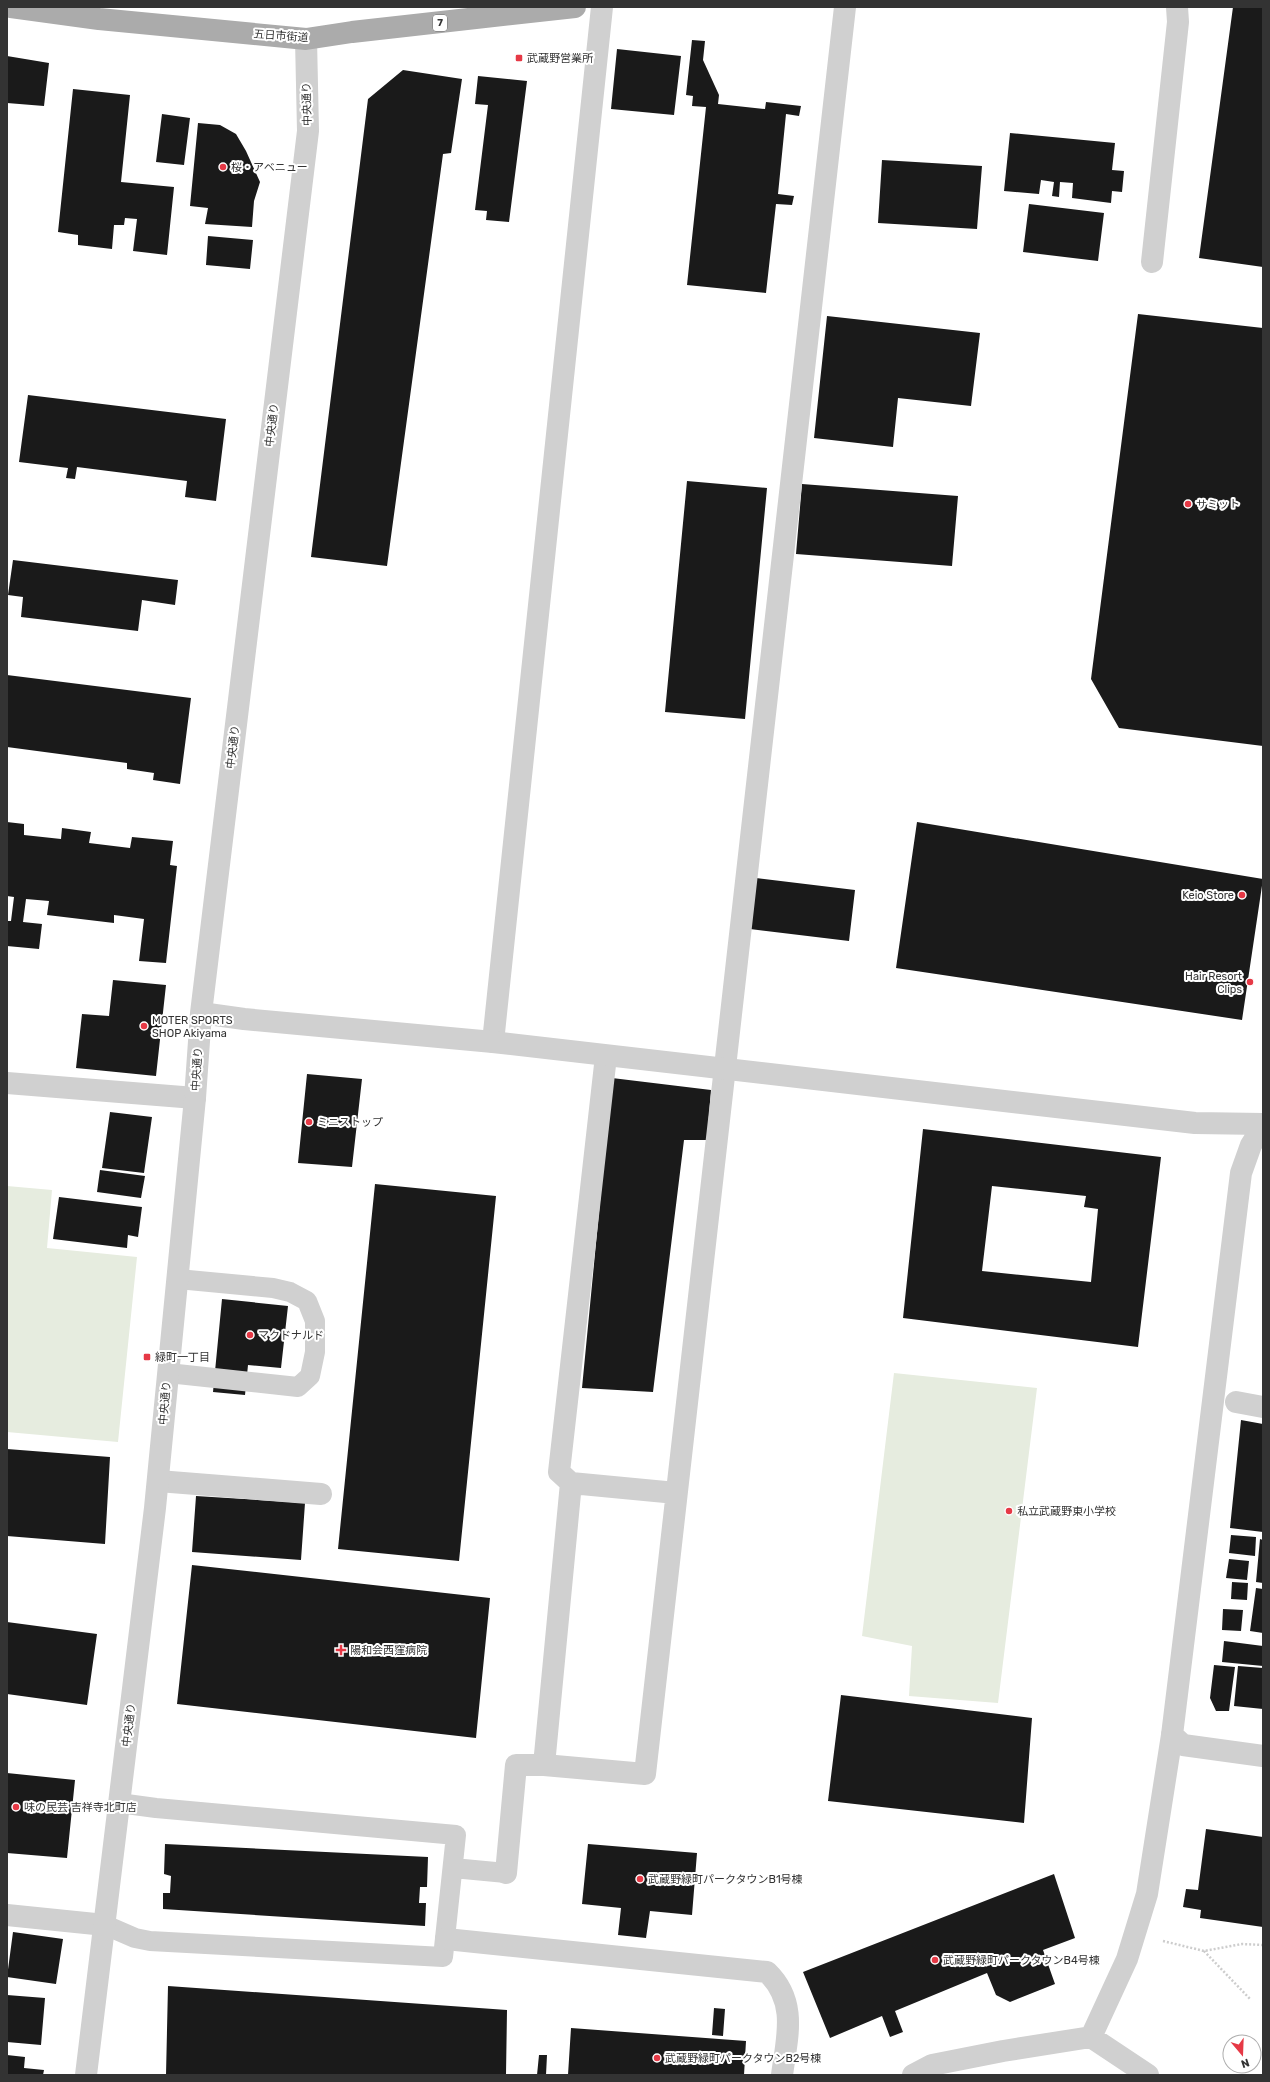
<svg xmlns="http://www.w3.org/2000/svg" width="1270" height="2082" font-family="Rubik,'Noto Sans JP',sans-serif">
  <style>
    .green { fill: #e6ecdf }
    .building { fill: #1a1a1a; fill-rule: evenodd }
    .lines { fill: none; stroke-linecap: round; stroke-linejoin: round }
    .path { stroke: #cdcdcd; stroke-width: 2.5; stroke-dasharray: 2 2; stroke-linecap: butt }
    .service { stroke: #d0d0d0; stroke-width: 20 }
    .pedestrian { stroke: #d0d0d0; stroke-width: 22 }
    .minor { stroke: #d0d0d0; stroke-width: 22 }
    .tertiary { stroke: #d0d0d0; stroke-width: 22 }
    .primary { stroke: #ababab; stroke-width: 22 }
    .poi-dot { fill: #e63946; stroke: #fff; stroke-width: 1.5 }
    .labels { text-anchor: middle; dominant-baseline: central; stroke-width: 4; stroke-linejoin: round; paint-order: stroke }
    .shield { fill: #fff; stroke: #707070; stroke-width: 1 }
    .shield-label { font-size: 10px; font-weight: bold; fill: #333 }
    .street-label { font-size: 11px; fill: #333; stroke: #fff }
    .poi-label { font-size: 11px; fill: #333; stroke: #fff; text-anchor: start }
  </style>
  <rect width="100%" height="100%" fill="#fff"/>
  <path class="green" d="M7,1186L52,1190L47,1248L137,1257L118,1442L7,1432Z
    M894,1373L1037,1388L998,1703L909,1696L912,1646L862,1636Z"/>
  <path class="building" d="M1233,7H1263V267L1199,258Z
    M692,40L705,41L703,60L719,95L718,104L765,109L766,102L801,106L799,116L786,114L778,194L794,196L792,205L776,204L766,293L687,285L706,107L692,106L693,96L686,95Z
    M617,49L681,56L674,115L611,109Z
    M7,56L49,63L44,106L7,103Z
    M403,70L462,79L451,153L443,154L387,566L311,557L368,99Z
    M478,76L527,81L509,222L486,220L487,211L475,210L488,105L475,104Z
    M73,89L130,95L121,182L174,187L167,255L133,251L137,219L125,218L124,225H114L112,249L78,245V235L58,232Z
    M162,114L190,118L184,165L156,162Z
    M198,123L220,125L236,134L246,151L260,182L254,201L252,227L205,224L208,208L190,206Z
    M1010,133L1115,143L1112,170L1124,171L1122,192L1112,191L1111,203L1072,198L1073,183L1060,182L1059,197L1052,196L1054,182L1041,180L1039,194L1004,191Z
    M882,160L982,166L977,229L878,223Z
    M1029,204L1104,213L1098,261L1023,252Z
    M208,236L253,240L250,269L206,265Z
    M1138,314L1263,328V746L1119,728L1091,679Z
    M827,316L980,333L971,406L898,398L893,447L814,438Z
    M28,395L226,419L216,501L185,497L187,481L77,467L75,479L66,478L68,468L19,462Z
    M687,481L767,488L745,719L665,712Z
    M802,484L958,496L952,566L796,554Z
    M13,560L178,580L175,605L142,600L138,631L21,617L23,597L8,595Z
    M7,675L191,698L180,784L153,780L154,773L127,769V763L7,747Z
    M7,822L24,824V835L61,839L62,828L91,832L89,843L130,848L132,837L173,841L170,865L177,866L166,963L139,961L144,919L114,915V923L47,915L49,901L26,899L23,922L42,924L39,949L7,946V921H11L14,897L7,896Z
    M917,822L1263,879L1242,1020L896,968Z
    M756,878L855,890L849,941L750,929Z
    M113,980L166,985L156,1076L76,1068L82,1014L109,1016Z
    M307,1074L362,1079L352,1167L298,1163Z
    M612,1078L711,1090L707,1140H684L653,1392L582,1388Z
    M110,1112L152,1117L144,1173L102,1168Z
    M923,1129L1161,1157L1138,1347L903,1318ZM992,1186L1086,1196L1084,1207L1098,1209L1091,1282L982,1271Z
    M100,1170L145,1176L141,1198L97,1192Z
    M375,1184L496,1196L459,1561L338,1549Z
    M59,1197L142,1207L138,1237L128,1235L127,1248L53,1239Z
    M222,1299L288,1306L281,1368L248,1365L245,1395L213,1392Z
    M1241,1420L1263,1424V1532L1230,1528Z
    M7,1449L110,1457L105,1544L7,1536Z
    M196,1496L305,1503L301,1560L192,1552Z
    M1231,1535L1256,1537L1255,1556L1229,1553Z
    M1260,1539L1263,1540V1583L1256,1582Z
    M1229,1559L1249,1561L1247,1580L1226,1578Z
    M192,1565L490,1598L476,1738L177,1704Z
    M1232,1582L1248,1583L1247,1600L1231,1599Z
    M1256,1588L1263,1589V1633L1250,1631Z
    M1223,1609L1243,1610L1241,1631L1222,1630Z
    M7,1622L97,1634L87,1705L7,1694Z
    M1224,1641L1263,1646V1666L1222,1662Z
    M1214,1665L1235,1667L1229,1711H1216L1210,1698Z
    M1238,1666L1263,1668V1709L1234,1706Z
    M841,1695L1032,1718L1024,1823L828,1801Z
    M7,1773L75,1780L67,1858L7,1853Z
    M1206,1829L1263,1837V1927L1200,1918L1201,1910L1183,1907L1186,1889L1198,1890Z
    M165,1844L428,1857L427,1887H420L419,1903H426L425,1926L163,1909V1893H170L171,1876L164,1874Z
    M588,1844L697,1853L692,1915L650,1911L646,1938L618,1935L621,1908L582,1904Z
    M1054,1874L1075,1938L1043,1950L1055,1984L1010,2002L996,1995L987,1973L895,2011L903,2032L890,2037L882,2016L830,2038L803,1972Z
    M13,1932L63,1939L56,1984L7,1977Z
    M168,1986L507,2010L506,2075H166Z
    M7,1995L45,1998L41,2045L7,2042Z
    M714,2008L725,2009L723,2036L712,2035Z
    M571,2028L746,2041L744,2075H568Z
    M7,2055L25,2057L24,2068L44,2070L43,2075H7Z
    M539,2055H547L546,2075H537Z"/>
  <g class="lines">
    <path class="path" d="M1163,1941L1204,1951L1242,1944L1263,1945
      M1204,1951L1251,2000"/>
    <path class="service" d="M168,1373L298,1387L310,1376L315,1352V1321L307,1301L290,1292L273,1288L178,1279
      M453,1868L506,1873
      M105,1925L135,1938L150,1941L443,1957L456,1835L156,1808L119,1803"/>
    <path class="pedestrian" d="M1236,1402L1263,1407"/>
    <path class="minor" d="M1152,262L1178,22L1177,7
      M493,1042L602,7
      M606,1056L559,1472L571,1483L676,1493
      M7,1083L195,1098
      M158,1481L321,1494
      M544,1765L571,1483
      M506,1873L516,1765H544L645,1774L845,7
      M7,1915L105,1925
      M446,1939L767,1972C798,2002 787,2037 782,2075
      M1091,2037L1127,1959L1147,1894L1172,1735
      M913,2075L932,2065L1003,2051L1091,2037L1148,2075"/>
    <path class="tertiary" d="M201,1013L244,1019L493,1042L1195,1123L1263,1124
      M1263,1126L1251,1145L1241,1173L1172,1735L1183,1745L1263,1756
      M86,2075L155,1508L195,1098L201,1013L308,131L306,39"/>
    <path class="primary" d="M11,7L99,19L306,39L352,32L575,7"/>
  </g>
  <g class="poi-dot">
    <rect x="515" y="54" width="8" height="8" rx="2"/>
    <circle cx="223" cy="167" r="4"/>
    <circle cx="1188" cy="504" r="4"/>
    <circle cx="1242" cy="895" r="4"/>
    <circle cx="1250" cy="982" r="4"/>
    <circle cx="144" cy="1026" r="4"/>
    <circle cx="309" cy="1122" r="4"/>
    <circle cx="250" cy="1335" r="4"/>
    <rect x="143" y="1353" width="8" height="8" rx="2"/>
    <circle cx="1009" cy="1511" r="4"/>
    <path d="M339 1644h4v4h4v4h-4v4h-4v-4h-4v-4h4z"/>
    <circle cx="16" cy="1807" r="4"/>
    <circle cx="640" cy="1879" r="4"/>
    <circle cx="935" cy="1960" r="4"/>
    <circle cx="657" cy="2058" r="4"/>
  </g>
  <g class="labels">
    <rect class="shield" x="433" y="15" width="14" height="16" rx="3"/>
    <g class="shield-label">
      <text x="440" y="23">7</text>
    </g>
    <g class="street-label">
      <text transform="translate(281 36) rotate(4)">五日市街道</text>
      <text transform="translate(307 104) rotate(-91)">中央通り</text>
      <text transform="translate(272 425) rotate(-83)">中央通り</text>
      <text transform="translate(233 747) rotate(-83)">中央通り</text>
      <text transform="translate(197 1069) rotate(-86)">中央通り</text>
      <text transform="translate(165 1403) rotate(-85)">中央通り</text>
      <text transform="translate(129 1725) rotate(-83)">中央通り</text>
    </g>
    <g class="poi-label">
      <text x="527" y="58">武蔵野営業所</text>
      <text x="231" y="167">桜・アベニュー</text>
      <text x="1196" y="504">サミット</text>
      <text x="1234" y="895" text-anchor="end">Keio Store</text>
      <text x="1242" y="976" text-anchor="end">Hair Resort<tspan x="1242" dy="13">Clips</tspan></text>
      <text x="152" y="1020">MOTER SPORTS<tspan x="152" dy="13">SHOP Akiyama</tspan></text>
      <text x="317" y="1122">ミニストップ</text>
      <text x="258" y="1335">マクドナルド</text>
      <text x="155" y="1357">緑町一丁目</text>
      <text x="1017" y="1511">私立武蔵野東小学校</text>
      <text x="350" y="1650">陽和会西窪病院</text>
      <text x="24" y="1807">味の民芸 吉祥寺北町店</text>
      <text x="648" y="1879">武蔵野緑町パークタウンB1号棟</text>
      <text x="943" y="1960">武蔵野緑町パークタウンB4号棟</text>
      <text x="665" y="2058">武蔵野緑町パークタウンB2号棟</text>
    </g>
  </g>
  <rect width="1270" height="2082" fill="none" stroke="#333333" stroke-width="16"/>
  <g transform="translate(1242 2054) rotate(161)"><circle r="19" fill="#ffffff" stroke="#adadad"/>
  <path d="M0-3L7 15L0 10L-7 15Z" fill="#e63946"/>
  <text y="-6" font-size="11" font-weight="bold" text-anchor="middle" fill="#333333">N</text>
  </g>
</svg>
